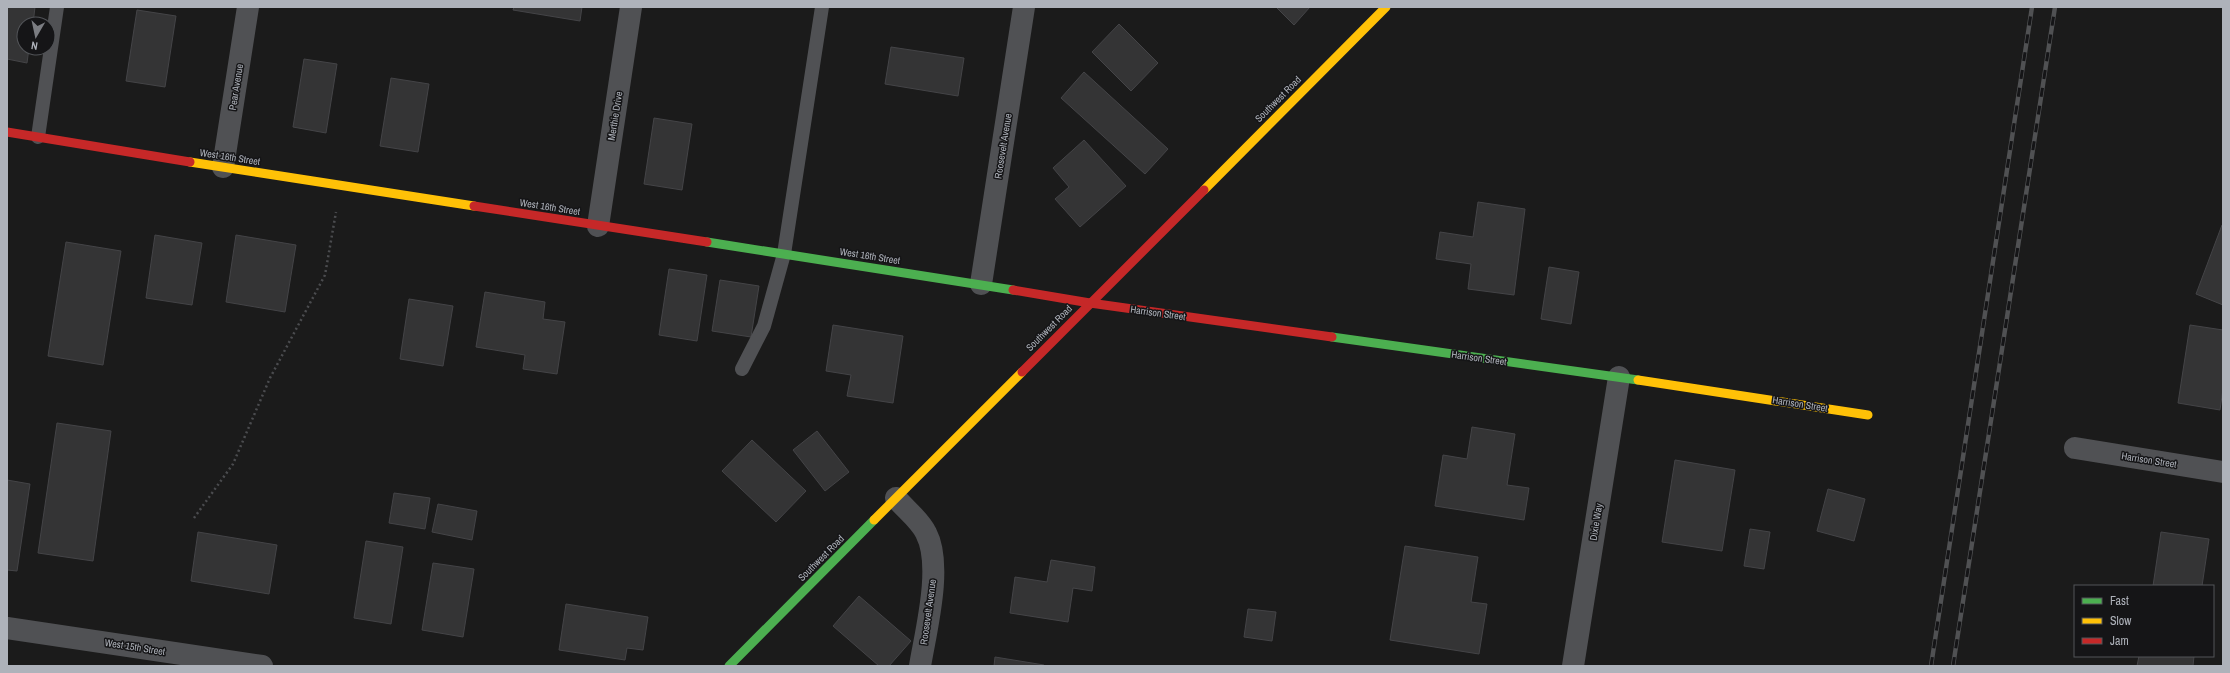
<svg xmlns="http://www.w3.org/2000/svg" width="2230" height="673" font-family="'Archivo Narrow',sans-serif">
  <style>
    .building { fill: #343435; stroke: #444447 }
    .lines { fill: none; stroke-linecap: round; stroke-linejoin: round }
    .path { stroke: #4b4c4f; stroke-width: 2.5; stroke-dasharray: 2 3; stroke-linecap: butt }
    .lane { stroke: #505154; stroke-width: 14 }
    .street { stroke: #505154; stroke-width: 22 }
    .fast { stroke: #4caf50; stroke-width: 9 }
    .slow { stroke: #ffc107; stroke-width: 9 }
    .jam { stroke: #c62828; stroke-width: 9 }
    .rail-casing { stroke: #505153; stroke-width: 4.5 }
    .rail { stroke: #151517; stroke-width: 3; stroke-dasharray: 9; stroke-linecap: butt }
    .labels { text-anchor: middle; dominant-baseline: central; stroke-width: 3; stroke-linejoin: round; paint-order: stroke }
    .street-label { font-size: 10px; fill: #aeb2ba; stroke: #151517 }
  </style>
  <rect width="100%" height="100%" fill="#1b1b1b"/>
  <path class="building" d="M7,7H35L33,24H24V48H29L27,63L7,59Z
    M514,7H582L580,21L513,10Z
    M1276,7H1310L1294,25Z
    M137,10L176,16L165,87L126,81Z
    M1119,24L1158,63L1131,91L1092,52Z
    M891,47L964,58L958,96L885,84Z
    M304,59L337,64L326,133L293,127Z
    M1084,72L1168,149L1145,174L1061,98Z
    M391,78L429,84L418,152L380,146Z
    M654,118L692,124L682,190L644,184Z
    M1084,140L1126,186L1080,227L1055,199L1069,187L1053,168Z
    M1478,202L1525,209L1514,295L1468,289L1471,264L1436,259L1440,232L1473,237Z
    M2222,225L2223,226V305L2196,294Z
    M155,235L202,243L192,305L146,298Z
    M236,235L296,245L285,312L226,302Z
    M66,242L121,251L103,365L48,356Z
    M1549,267L1579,272L1571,324L1541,319Z
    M669,269L707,275L697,341L659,335Z
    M720,280L759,286L751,337L712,331Z
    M485,292L545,302L543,319L565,322L557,374L523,369L525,355L476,347Z
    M409,299L453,306L443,366L400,359Z
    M833,325L903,336L893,403L847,396L851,375L826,371Z
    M2190,325L2223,330V389L2220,410L2178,403Z
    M57,423L111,431L93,561L38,553Z
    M1472,427L1515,434L1507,485L1529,488L1524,520L1435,506L1443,455L1467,459Z
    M817,431L849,472L825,491L793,450Z
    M752,440L806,491L776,522L722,471Z
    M1675,460L1735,470L1722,551L1662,542Z
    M7,480L30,484L17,571L7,570Z
    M1828,489L1865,499L1854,541L1817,531Z
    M394,493L430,498L425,529L389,523Z
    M438,504L477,511L472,540L432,532Z
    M1750,529L1770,532L1764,569L1744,566Z
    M198,532L277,545L269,594L191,581Z
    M2161,532L2209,539L2202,586H2153Z
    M366,541L403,547L391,624L354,618Z
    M1405,546L1478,557L1471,602L1487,604L1479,654L1390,640Z
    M1051,560L1095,567L1092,591L1073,588L1068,622L1010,613L1015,577L1047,582Z
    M433,563L474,569L463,637L422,630Z
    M859,596L911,641L889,666H879L833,626Z
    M566,604L648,617L643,650L627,648L625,660L559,650Z
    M1248,609L1276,612L1272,641L1244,637Z
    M2139,656H2194L2193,666H2137Z
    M995,657L1044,665V666H994Z"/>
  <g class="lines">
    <path class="path" d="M194,518L233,464L270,378L325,275L336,212"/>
    <path class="lane" d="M38,137L57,7
      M742,369L764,326L784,254L822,7"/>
    <path class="street" d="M223,167L248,7
      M598,226L631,7
      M981,284L1024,7
      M2075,448L2223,472
      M896,498C905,509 920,520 926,533C943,565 926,630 920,666
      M7,628L262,666
      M1573,666L1619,377"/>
    <path class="fast" d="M707,242L1013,290
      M1332,337L1638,380
      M729,666L874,520"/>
    <path class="slow" d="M190,162L474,206
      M1204,190L1386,7
      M1638,380L1868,415
      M874,520L1022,372"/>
    <path class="jam" d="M7,132L190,162
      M474,206L707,242
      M1013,290L1090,303L1332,337
      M1022,372L1204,190"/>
    <defs>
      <path id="rail" d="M1931,666L2032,7
        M1953,666L2055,7"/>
    </defs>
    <use href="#rail" class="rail-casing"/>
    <use href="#rail" class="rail"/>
  </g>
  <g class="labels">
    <g class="street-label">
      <text transform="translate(236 87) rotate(-81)">Pear Avenue</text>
      <text transform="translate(1278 99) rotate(-45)">Southwest Road</text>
      <text transform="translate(615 116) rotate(-81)">Merthie Drive</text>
      <text transform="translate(1003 146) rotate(-81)">Roosevelt Avenue</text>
      <text transform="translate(230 157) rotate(9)">West 16th Street</text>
      <text transform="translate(550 207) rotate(9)">West 16th Street</text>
      <text transform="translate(870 256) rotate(9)">West 16th Street</text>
      <text transform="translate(1158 313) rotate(8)">Harrison Street</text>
      <text transform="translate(1049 328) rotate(-45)">Southwest Road</text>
      <text transform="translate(1479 358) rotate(8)">Harrison Street</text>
      <text transform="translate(1800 404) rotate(9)">Harrison Street</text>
      <text transform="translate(2149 460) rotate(9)">Harrison Street</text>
      <text transform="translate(1596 522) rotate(-81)">Dixie Way</text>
      <text transform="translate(821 558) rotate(-45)">Southwest Road</text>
      <text transform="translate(928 612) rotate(-82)">Roosevelt Avenue</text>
      <text transform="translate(135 647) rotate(9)">West 15th Street</text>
    </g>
  </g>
  <rect width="2230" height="673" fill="none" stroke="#aeb2ba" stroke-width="16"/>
  <rect x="2074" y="585" width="140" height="72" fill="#151517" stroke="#525458"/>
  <rect x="2082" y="598" width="20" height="6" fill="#4caf50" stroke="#525458"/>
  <text x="2110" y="605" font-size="12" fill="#aeb2ba">Fast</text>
  <rect x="2082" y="618" width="20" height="6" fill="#ffc107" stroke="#525458"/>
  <text x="2110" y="625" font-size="12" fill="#aeb2ba">Slow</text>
  <rect x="2082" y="638" width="20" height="6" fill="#c62828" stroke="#525458"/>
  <text x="2110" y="645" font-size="12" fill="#aeb2ba">Jam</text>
  <g transform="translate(36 36) rotate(189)"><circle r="19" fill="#151517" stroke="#525458"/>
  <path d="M0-3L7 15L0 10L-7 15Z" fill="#7b7d82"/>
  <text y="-6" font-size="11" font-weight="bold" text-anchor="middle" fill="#aeb2ba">N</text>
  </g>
</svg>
